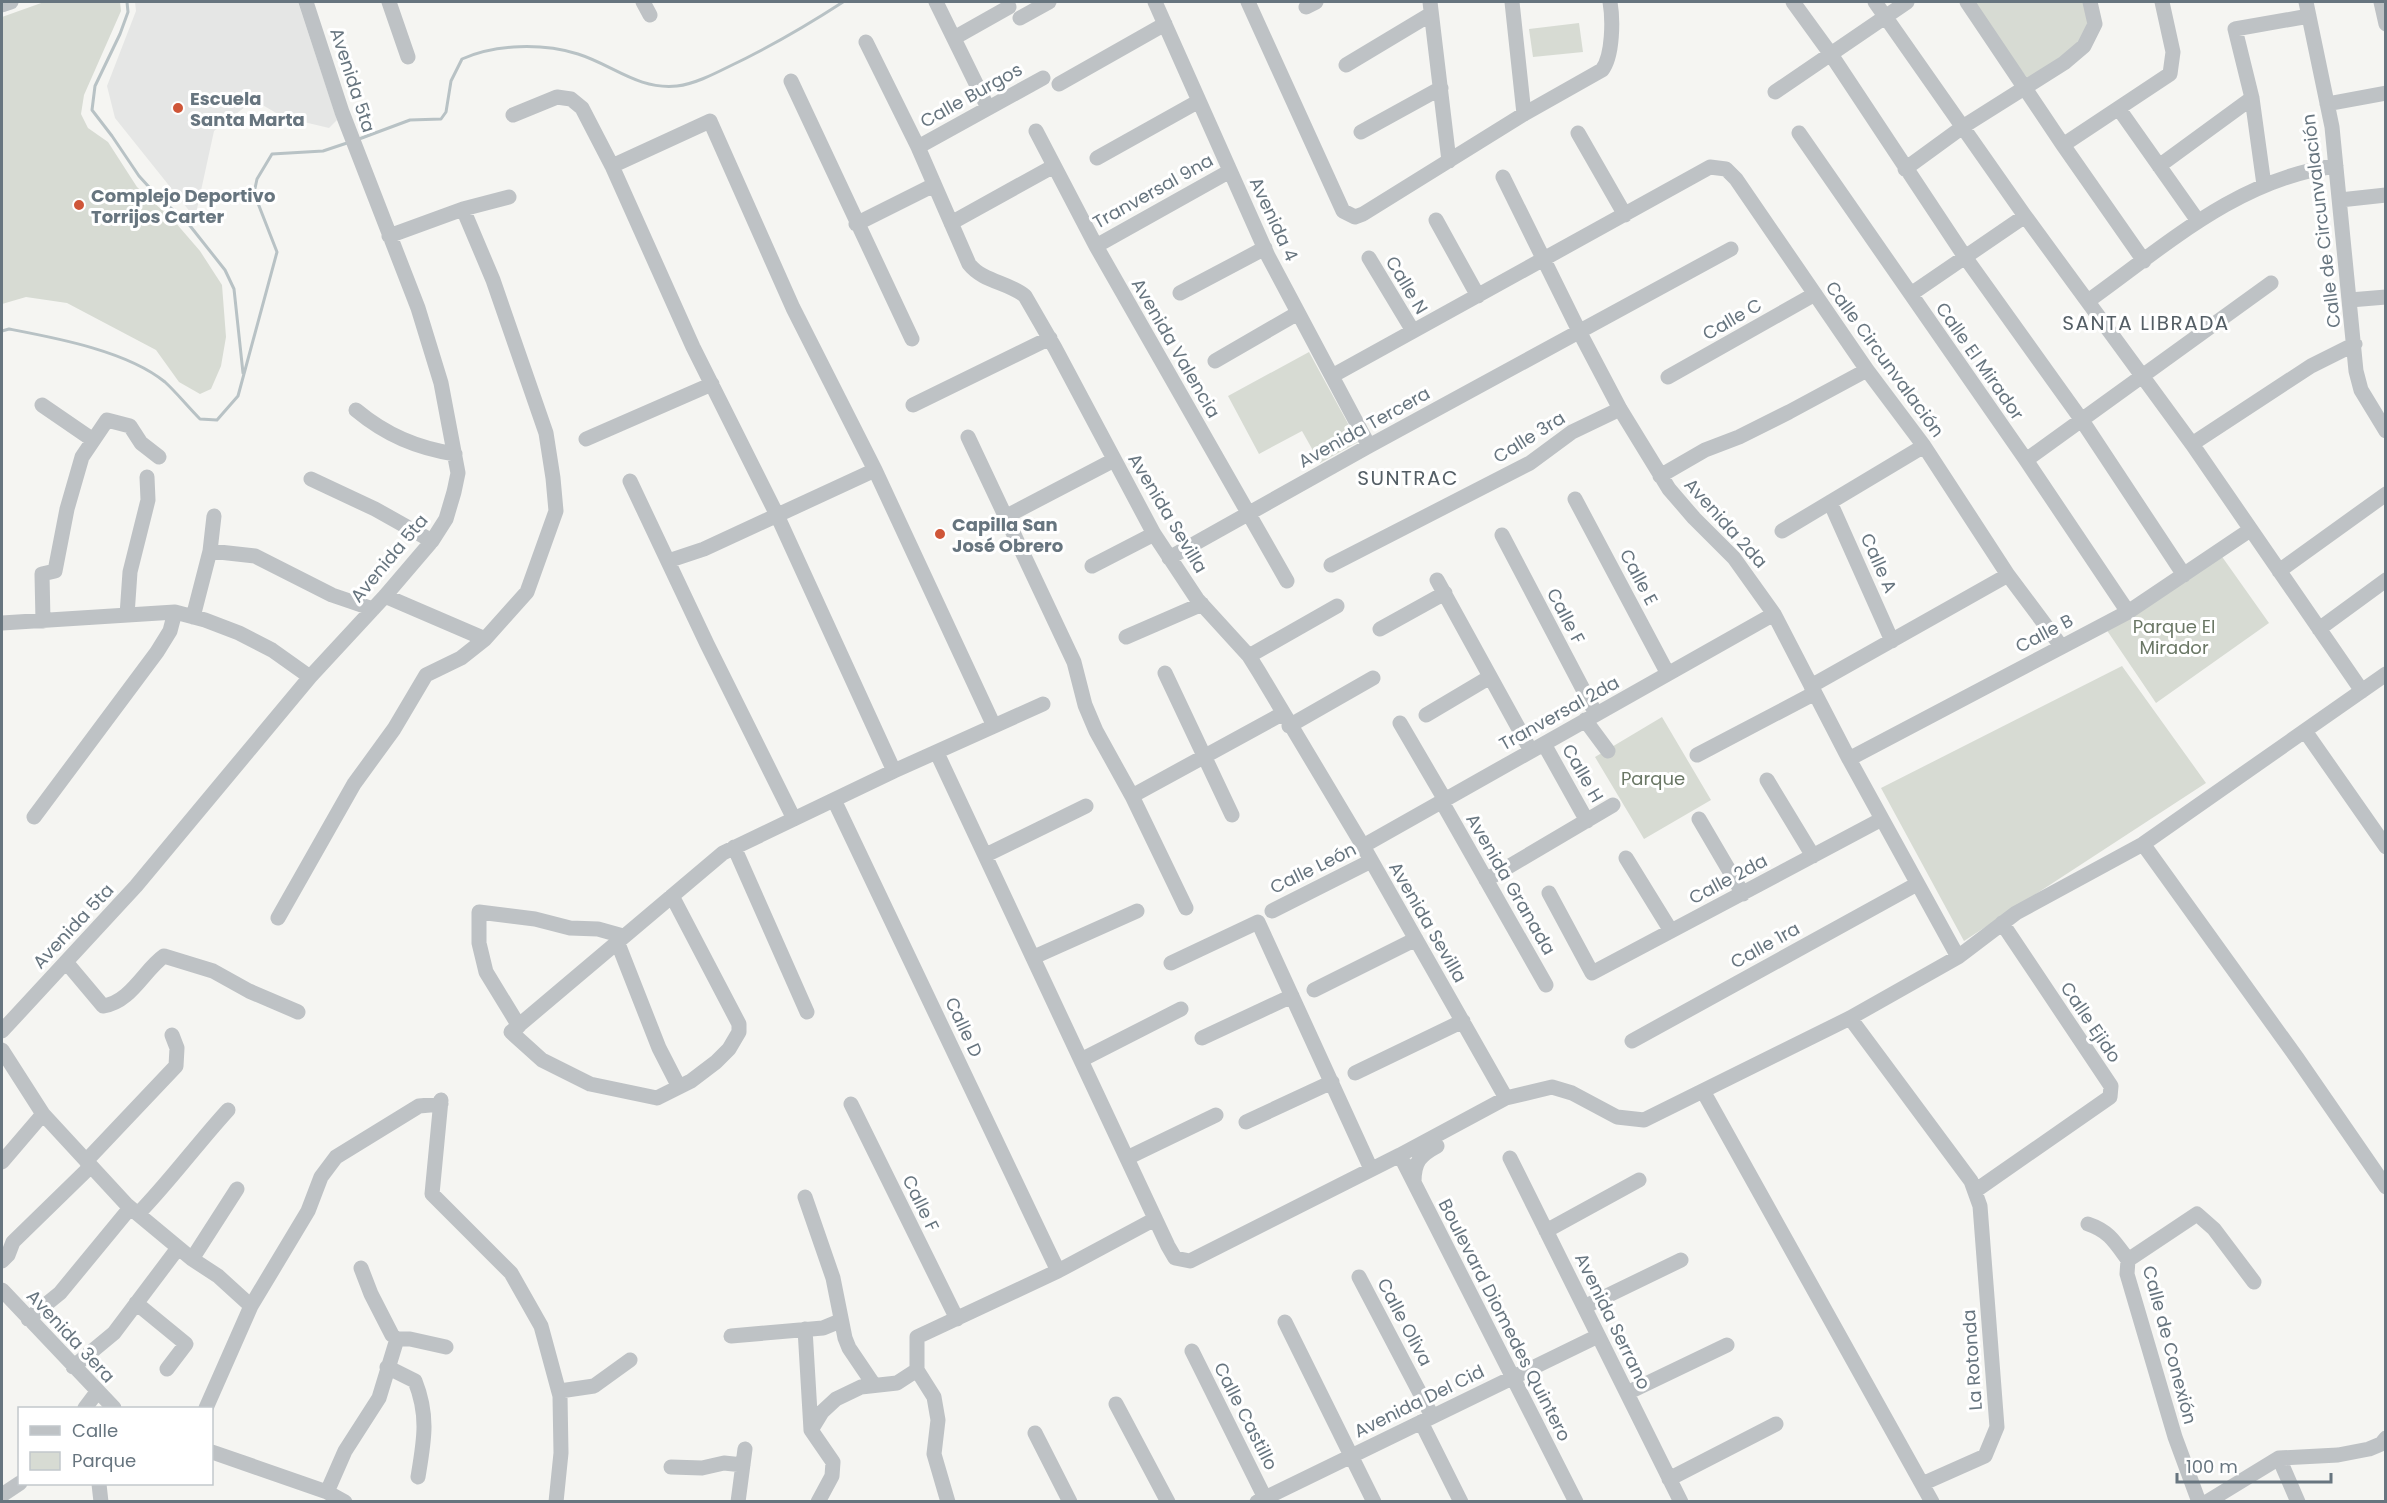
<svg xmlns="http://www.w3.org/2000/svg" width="2387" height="1503" font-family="Poppins,sans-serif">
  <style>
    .built { fill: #e5e6e5 }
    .green { fill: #d7dbd3 }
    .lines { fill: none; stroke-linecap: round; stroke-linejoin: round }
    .stream { stroke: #b8c2c5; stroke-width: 3 }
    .minor { stroke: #bec2c5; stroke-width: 15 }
    .poi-dot { fill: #cf5638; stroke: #fff; stroke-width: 2 }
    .labels { text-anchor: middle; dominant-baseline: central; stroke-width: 6; stroke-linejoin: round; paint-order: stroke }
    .street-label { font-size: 18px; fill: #67757f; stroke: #fff }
    .poi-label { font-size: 18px; font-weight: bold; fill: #67757f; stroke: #fff; text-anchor: start }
    .park-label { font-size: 18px; fill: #6a7765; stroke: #fff }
    .neighbourhood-label { font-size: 20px; letter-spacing: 1.5px; fill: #545e65; stroke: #fff }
  </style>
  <rect width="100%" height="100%" fill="#f5f5f2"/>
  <path class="built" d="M135,2H298L337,120L329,128L283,117L254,100L214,131L195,218L115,118L107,86L136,11Z"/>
  <path class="green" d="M44,2H120L121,11L84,95L81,114L88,128L108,142L137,187L175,222L200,251L222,285L226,337L221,366L211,389L200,394L179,382L156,350L67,303L26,297L2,304V17Z
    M1969,2H2090L2084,46L2028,79Z
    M1579,23L1583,52L1533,57L1529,29Z
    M1309,352L1358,442L1320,463L1302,431L1259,454L1228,396Z
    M2218,551L2269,623L2156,703L2106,629Z
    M2122,666L2206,783L1964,941L1881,788Z
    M1662,717L1711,800L1644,839L1595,757Z"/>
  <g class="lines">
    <path class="stream" d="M127,2L128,12L120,34L95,86L92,110L112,136L139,176L159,198L187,222L225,270L234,289L243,373
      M359,139L410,120L441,119L446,112L451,81L462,59C496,44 542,43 578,54C613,65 638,90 677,86C694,84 712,75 728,67C768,48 806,26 843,2
      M2,331L9,329C56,338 127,351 165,382C177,393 188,407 200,419L217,420L238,396L277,252L254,193L257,179L272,154L323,151L350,142"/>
    <path class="minor" d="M389,2L408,57
      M643,2L650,15
      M936,2L988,108
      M1155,2L1268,256L1369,446
      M1248,2L1343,211L1355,217L1363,214L1524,114L1602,70C1613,56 1613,19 1610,2
      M1430,2L1449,161
      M1512,2L1524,114
      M1793,2L1830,53L1965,257L2081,419L2184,575
      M1875,2L2025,216L2192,444L2362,691
      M1967,2L2063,145L2144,261
      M2306,2L2332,127L2356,371L2361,390L2386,431
      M2381,2L2386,24
      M2,5L11,2
      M1306,7L1316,2
      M1020,18L1049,2
      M954,38L1009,7
      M866,42L918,147L969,264C983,282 1008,282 1025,296L1055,348L1154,534L1197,599L1249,656L1259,672L1363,846L1506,1098
      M1346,65L1431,14
      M791,81L912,339
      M1059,84L1165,24
      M1775,92L1907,2
      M2327,104L2386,93
      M2119,109L2198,221
      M513,115L557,97L571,99L582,108L612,166L693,347L777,515L894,771
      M1036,131L1096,246L1287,581
      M1361,132L1441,88
      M1578,133L1625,215
      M1799,133L2026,460L2128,612
      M2063,145L2170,74L2173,52L2162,2
      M918,147L1043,78
      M1097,158L1199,101
      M612,166L710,121L793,308L875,470L994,726
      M2159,166L2252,98
      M1905,169L1964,126L2064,63L2084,46L2095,24L2090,2
      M1503,177L1580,333L1620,409L1669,489L1694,518L1734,558L1774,614L1849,759L1958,957
      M2264,185L2252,98L2235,29L2309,16
      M2340,200L2386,195
      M1436,220L1478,296
      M951,223L1054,166
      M856,224L934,185
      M389,236L463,209L509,197
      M1096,246L1230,171
      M1369,258L1413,331
      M1180,293L1265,248
      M1911,294L2025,216
      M2350,300L2386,297
      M2088,301C2165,246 2239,178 2336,166
      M1215,361L1298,313
      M1332,376L1710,167L1726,169L1736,179L1867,370L1924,446L2008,575L2061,646
      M1668,377L1815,294
      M42,405L93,440
      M913,405L1050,338
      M356,410C386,435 417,448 455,454
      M968,437L1074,662L1085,705L1096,731L1132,796L1186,908
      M586,439L712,384
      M2192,444L2311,366L2355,344
      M2026,460L2271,283
      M1660,476L1705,450L1739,437L1789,412L1867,370
      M311,479L375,509L432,541
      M630,481L707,644L794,819
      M1575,499L1668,674
      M1830,502L1892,641
      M1005,517L1114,460
      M1782,531L1924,446
      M1502,535L1596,714
      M210,551L255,556L332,595L373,609
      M1169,558L1369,446L1731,249
      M668,561L704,549L875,470
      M1331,565L1530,463L1572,432L1620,409
      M1092,566L1154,534
      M2279,571L2386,494
      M1437,580L1531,751
      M385,596L485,639
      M127,615L130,572L148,500L147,477
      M193,617L210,551L214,516
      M43,621L42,574L55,571L67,509L82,457L107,420L130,426L141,443L159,457
      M2,623L175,612L205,620L239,633L272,650L310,677
      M1380,629L1445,593
      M2319,629L2386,580
      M1126,637L1202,604
      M1249,656L1337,606
      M1165,673L1232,815
      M1811,686L2008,575
      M1426,715L1490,677
      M1585,720L1608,751
      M1400,723L1445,800
      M1289,726L1373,678
      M2305,731L2386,847
      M1544,744L1587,821
      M937,753L1168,1246L1175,1258L1190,1261L1400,1155L1506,1098L1552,1087L1572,1093L1617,1117L1644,1120L1850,1018L1958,957L2016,913L2143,844L2386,674
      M1697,755L1815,693
      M1849,759L2128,612L2250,530
      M1767,780L1813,856
      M1132,796L1282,714
      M834,800L1058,1271
      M1442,802L1546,985
      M34,817L157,652L170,631L175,612
      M1699,819L1743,894
      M2143,844L2297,1058L2386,1187
      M1363,846L1774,614
      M734,847L807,1012
      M986,855L1086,806
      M1626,858L1671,931
      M1486,880L1613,805
      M1549,893L1592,973L1882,819
      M672,896L739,1024V1032L729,1049L716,1062L691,1081L657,1098L590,1084L542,1060L511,1032L723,853L894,771L1043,704
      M1272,911L1371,861
      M278,918L354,784L394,729L426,675L461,658L485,639L527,592L556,511L553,478L546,433L493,280L463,209
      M617,941L659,1048L679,1087
      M1034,957L1137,911
      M66,962L103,1006C131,1002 144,970 164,956L213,971L249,991L298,1012
      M1171,963L1258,922L1371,1169
      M1314,990L1416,939
      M1850,1018L1971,1181L1980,1206L1997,1427L1985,1456L1922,1484
      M519,1026L486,972L479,943V912L535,919L570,928L598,929L623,936
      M2,1031L136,886L310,677L385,596L432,541L446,519L454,492L458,473L441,383L418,308L342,112L306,2
      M1202,1038L1292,996
      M1632,1041L1917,884
      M2,1050L43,1114L127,1205L192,1259L218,1276L251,1306
      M1081,1060L1181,1009
      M1355,1073L1463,1021
      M1703,1091L1932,1502
      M441,1100L432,1194L511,1273L541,1326L560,1396L561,1453L556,1502
      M851,1104L957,1319
      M1246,1122L1332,1082
      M1400,1155L1576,1502
      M1127,1158L1216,1115
      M1510,1158L1681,1502
      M86,1161L176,1066L177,1048L172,1035
      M2,1162L43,1114
      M1414,1182C1414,1162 1420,1155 1437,1146
      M1975,1191L2110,1097L2111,1086L2002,923
      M805,1197L833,1278L845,1338L849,1348L874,1385
      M138,1214C170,1181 197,1144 228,1110
      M2088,1224C2109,1231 2115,1242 2128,1260
      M1546,1231L1639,1180
      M192,1259L237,1189
      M2,1261L8,1255L13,1242L91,1166
      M361,1268L371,1294L392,1335L397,1339H410L446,1347
      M1359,1277L1432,1416
      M2,1290L114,1408
      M136,1303L186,1344L167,1369
      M1584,1307L1681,1260
      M28,1319L60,1293L130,1208
      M1285,1322L1374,1502
      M805,1329L811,1430L833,1462L832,1476L818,1502
      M731,1336L823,1328L840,1321
      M1192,1351L1267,1502
      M73,1367L114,1333L178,1248
      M387,1367L415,1381C429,1416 424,1441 418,1477
      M560,1391L594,1386L630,1360
      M1627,1393L1727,1345
      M1116,1404L1168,1502
      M85,1408L97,1392
      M206,1408L251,1306L308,1211L321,1177L336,1157L419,1106L441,1104
      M1421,1422L1461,1502
      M811,1430L822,1412L836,1399L861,1387L897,1383L917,1370
      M1035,1433L1070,1502
      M212,1452L327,1492L345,1502
      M2279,1458L2298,1502
      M671,1467L702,1468L724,1463L743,1465
      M1669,1479L1776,1424
      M99,1484L101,1502
      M327,1492L345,1451L379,1398L397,1339
      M2,1495L20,1483
      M738,1502L745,1449
      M948,1502L934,1454L938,1420L934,1397L917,1370V1337L1058,1271L1155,1219
      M1257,1502L1598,1336
      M2199,1502L2175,1437L2127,1274L2128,1260L2197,1214L2214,1229L2254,1282
      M2207,1502L2279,1458L2338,1455L2369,1449L2381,1444L2386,1438"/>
  </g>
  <g class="poi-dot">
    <circle cx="178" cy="108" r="6"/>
    <circle cx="79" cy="205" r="6"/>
    <circle cx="940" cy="534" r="6"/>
  </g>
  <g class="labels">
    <g class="street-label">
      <text transform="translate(353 80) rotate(72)">Avenida 5ta</text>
      <text transform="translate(971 95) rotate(-29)">Calle Burgos</text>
      <text transform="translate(1153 191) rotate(-29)">Tranversal 9na</text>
      <text transform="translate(1274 219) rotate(65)">Avenida 4</text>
      <text transform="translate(2321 221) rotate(-97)">Calle de Circunvalación</text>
      <text transform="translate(1407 285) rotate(59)">Calle N</text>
      <text transform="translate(1732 319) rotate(-30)">Calle C</text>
      <text transform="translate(1176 348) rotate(60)">Avenida Valencia</text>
      <text transform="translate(1885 359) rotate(54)">Calle Circunvalación</text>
      <text transform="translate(1980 361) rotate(55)">Calle El Mirador</text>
      <text transform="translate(1364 427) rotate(-29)">Avenida Tercera</text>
      <text transform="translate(1529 437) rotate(-32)">Calle 3ra</text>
      <text transform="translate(1168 513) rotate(59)">Avenida Sevilla</text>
      <text transform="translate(1726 523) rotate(48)">Avenida 2da</text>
      <text transform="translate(389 558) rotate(-50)">Avenida 5ta</text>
      <text transform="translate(1879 563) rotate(66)">Calle A</text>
      <text transform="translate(1639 577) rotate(62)">Calle E</text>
      <text transform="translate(1566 616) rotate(62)">Calle F</text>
      <text transform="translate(2044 633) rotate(-28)">Calle B</text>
      <text transform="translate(1559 713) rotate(-29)">Tranversal 2da</text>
      <text transform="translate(1583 773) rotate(60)">Calle H</text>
      <text transform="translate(1313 868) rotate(-26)">Calle León</text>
      <text transform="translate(1728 879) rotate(-28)">Calle 2da</text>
      <text transform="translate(1511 884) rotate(60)">Avenida Granada</text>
      <text transform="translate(1428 922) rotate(60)">Avenida Sevilla</text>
      <text transform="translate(73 926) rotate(-47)">Avenida 5ta</text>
      <text transform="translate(1765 945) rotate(-29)">Calle 1ra</text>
      <text transform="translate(2091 1022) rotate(56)">Calle Ejido</text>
      <text transform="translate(964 1027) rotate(65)">Calle D</text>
      <text transform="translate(921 1203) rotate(64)">Calle F</text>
      <text transform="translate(1505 1320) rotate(63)">Boulevard Diomedes Quintero</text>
      <text transform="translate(1613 1321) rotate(64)">Avenida Serrano</text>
      <text transform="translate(1405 1322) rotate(62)">Calle Oliva</text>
      <text transform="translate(71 1336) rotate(47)">Avenida 3era</text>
      <text transform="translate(2170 1345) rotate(75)">Calle de Conexión</text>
      <text transform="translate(1972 1360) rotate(-94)">La Rotonda</text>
      <text transform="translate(1419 1401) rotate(-26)">Avenida Del Cid</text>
      <text transform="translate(1246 1416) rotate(63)">Calle Castillo</text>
    </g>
    <g class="poi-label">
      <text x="190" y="98">Escuela<tspan x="190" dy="21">Santa Marta</tspan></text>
      <text x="91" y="195">Complejo Deportivo<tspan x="91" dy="21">Torrijos Carter</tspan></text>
      <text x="952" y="524">Capilla San<tspan x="952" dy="21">José Obrero</tspan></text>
    </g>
    <g class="park-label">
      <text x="2174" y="626">Parque El<tspan x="2174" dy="21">Mirador</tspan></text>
      <text x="1653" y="778">Parque</text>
    </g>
    <g class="neighbourhood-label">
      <text x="2146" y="323">SANTA LIBRADA</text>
      <text x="1408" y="478">SUNTRAC</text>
    </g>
  </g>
  <rect width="2387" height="1503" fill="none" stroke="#67757f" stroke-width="6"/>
  <rect x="18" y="1407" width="195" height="78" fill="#ffffff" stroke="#c2c8cc" stroke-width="1.5"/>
  <rect x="30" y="1426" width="30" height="9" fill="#bec2c5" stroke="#c2c8cc" stroke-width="1.5"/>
  <text x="72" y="1437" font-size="18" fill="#67757f">Calle</text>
  <rect x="30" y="1452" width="30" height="18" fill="#d7dbd3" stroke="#c2c8cc" stroke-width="1.5"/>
  <text x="72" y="1467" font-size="18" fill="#67757f">Parque</text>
  <path d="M2177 1473v9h154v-9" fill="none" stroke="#67757f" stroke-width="3"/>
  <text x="2186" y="1473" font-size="18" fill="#67757f" stroke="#ffffff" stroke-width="4.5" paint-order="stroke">100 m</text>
</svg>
